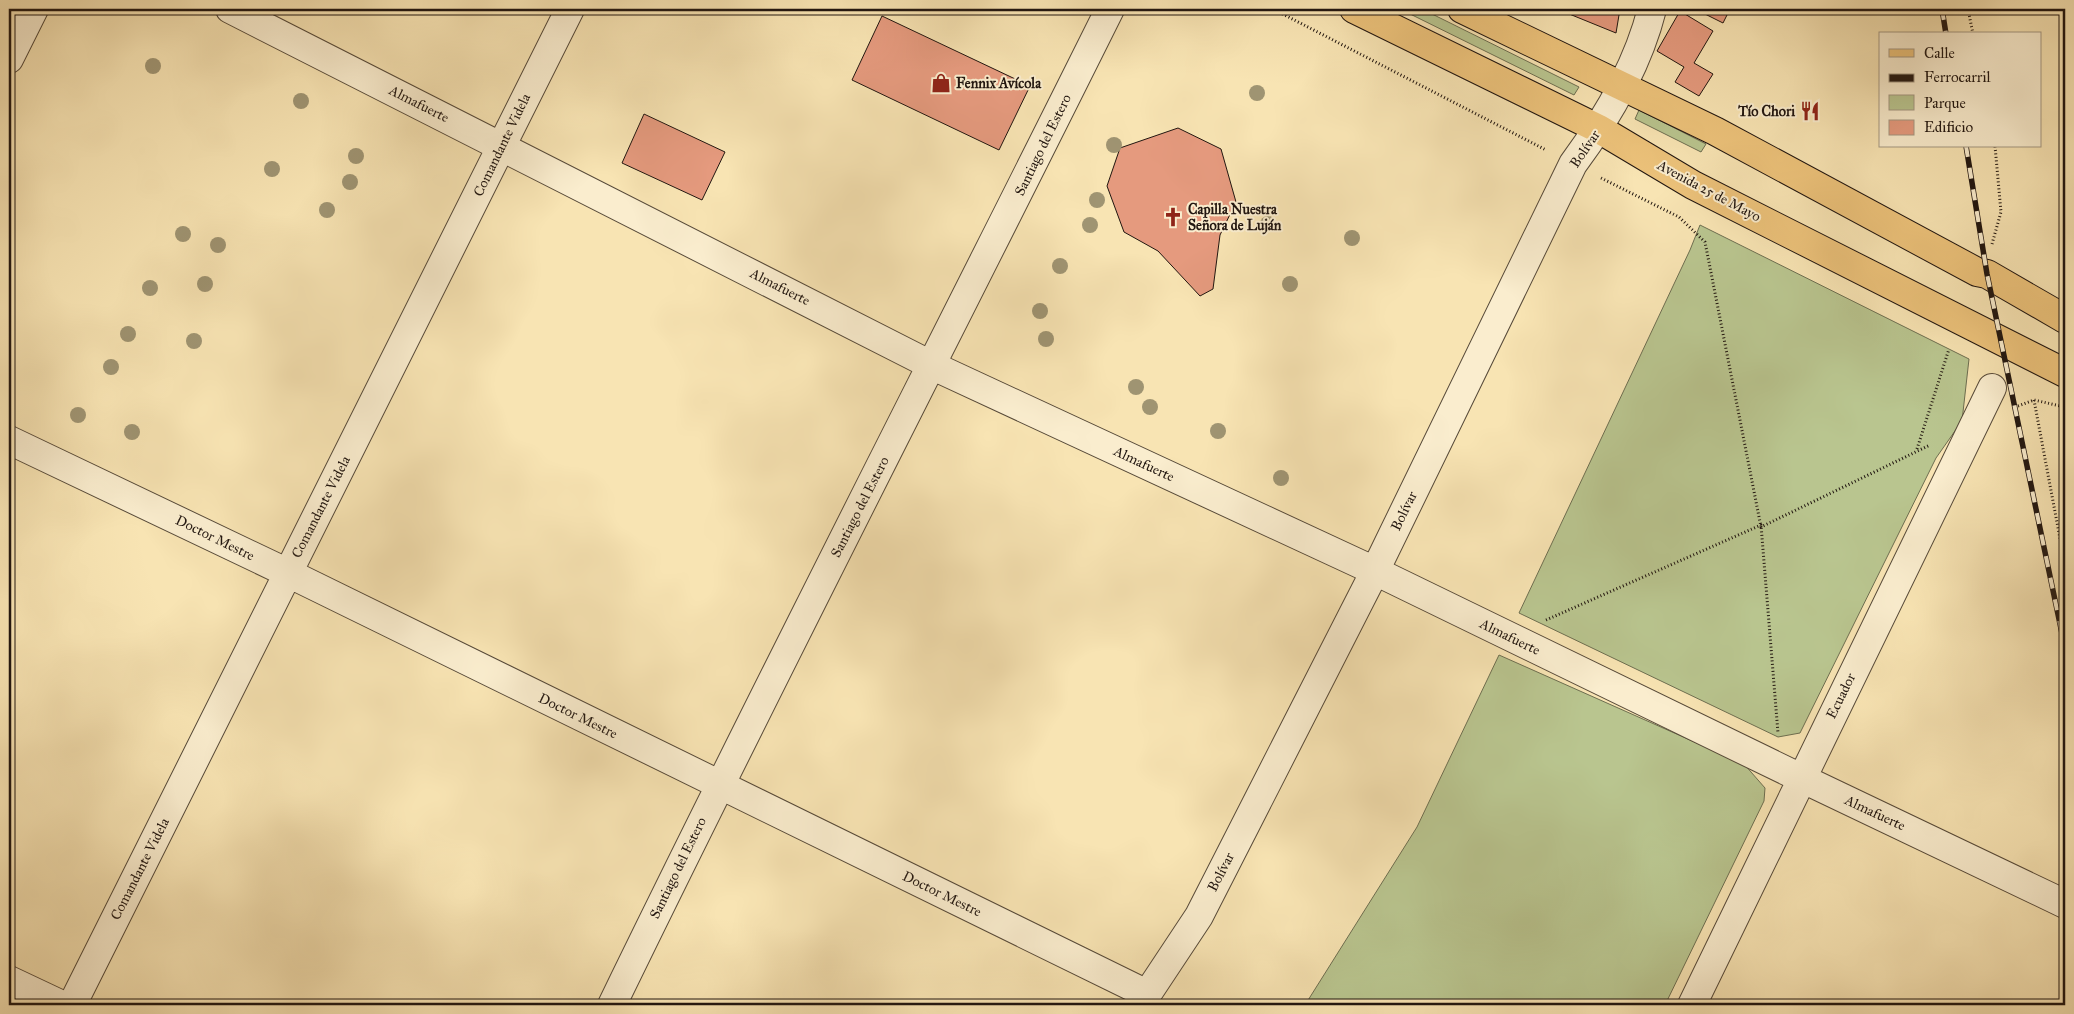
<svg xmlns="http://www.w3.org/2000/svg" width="2074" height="1014" font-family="'IM FELL Great Primer',serif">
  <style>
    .green { fill: #b9c58f; stroke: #6d6e50 }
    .building { fill: #e59a7e; stroke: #211610 }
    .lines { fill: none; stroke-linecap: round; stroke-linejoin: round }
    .minor-casing { stroke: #574a39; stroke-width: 30 }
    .major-casing { stroke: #211610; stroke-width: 30 }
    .path { stroke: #211610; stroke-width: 3; stroke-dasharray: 1 2.5; stroke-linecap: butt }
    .minor { stroke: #faedce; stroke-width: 28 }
    .major { stroke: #ecc27a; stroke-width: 28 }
    .rail-casing { stroke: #211610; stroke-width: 5.5 }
    .rail { stroke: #faedce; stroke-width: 4; stroke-dasharray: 11; stroke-linecap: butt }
    .tree { fill: #9f9472 }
    .labels { text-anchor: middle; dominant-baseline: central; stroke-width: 4; stroke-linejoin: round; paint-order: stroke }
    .poi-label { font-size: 14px; font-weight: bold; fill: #211610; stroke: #faedce; text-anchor: start }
    .street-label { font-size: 14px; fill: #211610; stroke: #faedce }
  </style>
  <rect width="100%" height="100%" fill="#f8e4b3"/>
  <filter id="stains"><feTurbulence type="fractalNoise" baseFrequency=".004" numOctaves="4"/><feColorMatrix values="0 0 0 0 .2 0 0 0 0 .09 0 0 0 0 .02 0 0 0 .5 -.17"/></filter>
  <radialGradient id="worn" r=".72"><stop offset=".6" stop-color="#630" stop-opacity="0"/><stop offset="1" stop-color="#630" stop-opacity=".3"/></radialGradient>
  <path class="green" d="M1400,9H1422L1579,87L1574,95Z
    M1639,110L1706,144L1701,152L1635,119Z
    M1700,225L1969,359L1962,421L1936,458L1800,733L1778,737L1519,613L1690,250Z
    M1499,655L1744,764L1765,788L1764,801L1665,1005H1305L1417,827Z"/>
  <path class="building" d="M1557,9H1620L1616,33Z
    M1695,9H1730L1723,23Z
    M1680,11L1713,31L1694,63L1713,74L1699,96L1675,82L1684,67L1657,51Z
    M882,16L1030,86L999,150L852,80Z
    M644,114L725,152L702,200L622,163Z
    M1178,128L1221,149L1236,202L1220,235L1213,289L1200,296L1158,251L1124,232L1107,186L1120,148Z"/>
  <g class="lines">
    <defs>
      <path id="minor" d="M230,9L933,366L1375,571L1801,778L2065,904
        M9,59L34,9
        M9,440L288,573L1147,994
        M9,980L62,1005
        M72,1005L570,9
        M612,1005C774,671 945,341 1110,9
        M1140,1005L1199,916L1375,571L1573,164C1607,118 1638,65 1652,9
        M1692,1005L1992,388"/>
      <path id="major" d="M1354,9L1599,129L1693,185L2065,373
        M1462,9L1715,131L1977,272L1987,274L2065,319"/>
    </defs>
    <use href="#minor" class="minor-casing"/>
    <use href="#major" class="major-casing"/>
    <path class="path" d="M1273,9L1546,150
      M1968,9L1973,34
      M1601,178L1679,217L1705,242L1761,527L1930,445
      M1992,244L2001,212L1995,146
      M2034,400L2065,565
      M2018,406L2034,400L2065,407
      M1917,449L1949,349
      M1546,620L1761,525L1778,733"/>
    <use href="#minor" class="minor"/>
    <use href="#major" class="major"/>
    <defs>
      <path id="rail" d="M1942,9L1946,34
        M1966,146L1987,274L2065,648"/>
    </defs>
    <use href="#rail" class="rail-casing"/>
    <use href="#rail" class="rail"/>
  </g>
  <g class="tree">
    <circle cx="153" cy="66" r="8"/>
    <circle cx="1257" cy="93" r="8"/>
    <circle cx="301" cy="101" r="8"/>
    <circle cx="1114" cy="145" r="8"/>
    <circle cx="356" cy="156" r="8"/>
    <circle cx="272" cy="169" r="8"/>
    <circle cx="350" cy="182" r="8"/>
    <circle cx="1097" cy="200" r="8"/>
    <circle cx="327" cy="210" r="8"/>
    <circle cx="1268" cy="224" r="8"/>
    <circle cx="1090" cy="225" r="8"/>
    <circle cx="183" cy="234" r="8"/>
    <circle cx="1352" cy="238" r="8"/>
    <circle cx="218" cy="245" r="8"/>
    <circle cx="1060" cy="266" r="8"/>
    <circle cx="205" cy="284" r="8"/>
    <circle cx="1290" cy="284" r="8"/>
    <circle cx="150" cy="288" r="8"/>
    <circle cx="1040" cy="311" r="8"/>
    <circle cx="128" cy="334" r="8"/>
    <circle cx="1046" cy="339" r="8"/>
    <circle cx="194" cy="341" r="8"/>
    <circle cx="111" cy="367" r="8"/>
    <circle cx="1136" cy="387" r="8"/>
    <circle cx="1150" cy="407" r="8"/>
    <circle cx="78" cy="415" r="8"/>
    <circle cx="1218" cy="431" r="8"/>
    <circle cx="132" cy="432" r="8"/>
    <circle cx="1281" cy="478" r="8"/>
  </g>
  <defs>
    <symbol id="shop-bare" viewBox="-9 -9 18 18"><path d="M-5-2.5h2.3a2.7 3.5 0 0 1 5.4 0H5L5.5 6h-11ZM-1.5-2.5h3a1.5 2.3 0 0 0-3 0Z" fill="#8f2418" stroke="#faedce" stroke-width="2.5" paint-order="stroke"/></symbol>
    <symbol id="restaurant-bare" viewBox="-9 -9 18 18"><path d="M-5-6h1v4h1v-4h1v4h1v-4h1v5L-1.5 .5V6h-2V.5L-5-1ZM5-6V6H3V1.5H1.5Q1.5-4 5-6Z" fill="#8f2418" stroke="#faedce" stroke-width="2.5" paint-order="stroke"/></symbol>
    <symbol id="church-bare" viewBox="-9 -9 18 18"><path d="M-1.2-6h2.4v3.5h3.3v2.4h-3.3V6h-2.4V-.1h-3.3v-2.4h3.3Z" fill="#8f2418" stroke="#faedce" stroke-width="2.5" paint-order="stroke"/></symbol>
  </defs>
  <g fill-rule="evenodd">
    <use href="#shop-bare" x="927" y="69" width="28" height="28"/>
    <use href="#restaurant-bare" x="1796" y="97" width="28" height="28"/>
    <use href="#church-bare" x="1159" y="203" width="28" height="28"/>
  </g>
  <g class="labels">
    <g class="poi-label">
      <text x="956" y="83">Fennix Avícola</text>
      <text x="1795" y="111" text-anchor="end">Tío Chori</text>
      <text x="1188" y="209">Capilla Nuestra<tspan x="1188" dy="16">Señora de Luján</tspan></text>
    </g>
    <g class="street-label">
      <text transform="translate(419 104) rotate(27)">Almafuerte</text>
      <text transform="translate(502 145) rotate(-64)">Comandante Videla</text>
      <text transform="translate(1043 145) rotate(-64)">Santiago del Estero</text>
      <text transform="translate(1585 149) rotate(-56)">Bolívar</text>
      <text transform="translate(1709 191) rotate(28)">Avenida 25 de Mayo</text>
      <text transform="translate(780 287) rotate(27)">Almafuerte</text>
      <text transform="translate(1144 464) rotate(25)">Almafuerte</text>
      <text transform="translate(321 507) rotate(-63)">Comandante Videla</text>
      <text transform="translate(860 507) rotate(-63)">Santiago del Estero</text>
      <text transform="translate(1404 511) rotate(-64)">Bolívar</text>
      <text transform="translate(215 538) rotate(26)">Doctor Mestre</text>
      <text transform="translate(1510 637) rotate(26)">Almafuerte</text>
      <text transform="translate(1841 696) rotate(-64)">Ecuador</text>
      <text transform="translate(578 716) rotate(26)">Doctor Mestre</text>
      <text transform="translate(1875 813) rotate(25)">Almafuerte</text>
      <text transform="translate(678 868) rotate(-64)">Santiago del Estero</text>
      <text transform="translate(140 869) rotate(-63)">Comandante Videla</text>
      <text transform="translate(1221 872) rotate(-63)">Bolívar</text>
      <text transform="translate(942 894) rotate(26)">Doctor Mestre</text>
    </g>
  </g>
  <rect width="2074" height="1014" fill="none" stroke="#f8e4b3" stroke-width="30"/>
  <rect x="10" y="10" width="2054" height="994" fill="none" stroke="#211610" stroke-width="2.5"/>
  <rect x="15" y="15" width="2044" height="984" fill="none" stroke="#211610"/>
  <rect x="1879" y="32" width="162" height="115" fill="#faedce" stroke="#a39782"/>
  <rect x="1889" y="49" width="25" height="8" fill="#ecc27a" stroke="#a39782"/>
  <text x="1924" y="58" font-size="15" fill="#211610">Calle</text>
  <rect x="1889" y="74" width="25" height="8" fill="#211610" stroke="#a39782"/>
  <text x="1924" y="82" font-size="15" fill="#211610">Ferrocarril</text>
  <rect x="1889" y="95" width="25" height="15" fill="#b9c58f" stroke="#a39782"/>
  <text x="1924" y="108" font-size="15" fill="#211610">Parque</text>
  <rect x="1889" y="120" width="25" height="15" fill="#e59a7e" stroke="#a39782"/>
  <text x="1924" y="132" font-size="15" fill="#211610">Edificio</text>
  <rect width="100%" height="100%" filter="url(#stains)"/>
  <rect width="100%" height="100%" fill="url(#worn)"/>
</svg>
